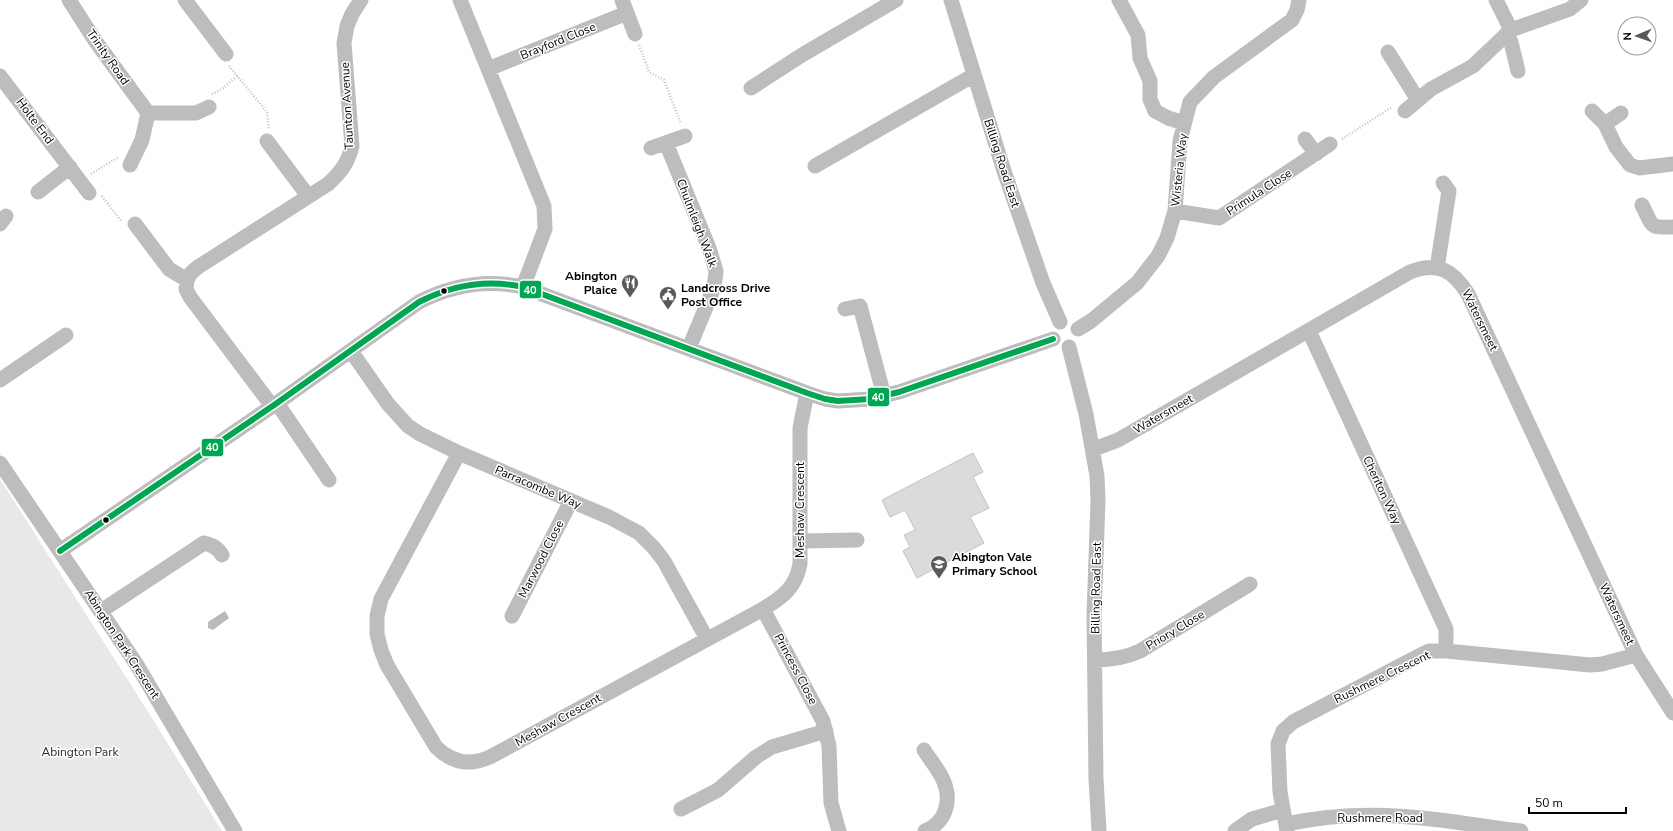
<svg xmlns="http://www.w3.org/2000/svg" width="1673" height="831" font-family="'Nunito Sans',sans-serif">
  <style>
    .green { fill: #e8e8e8 }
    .water { fill: #bababa }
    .building { fill: #dbdbdb; stroke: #c3c3c3 }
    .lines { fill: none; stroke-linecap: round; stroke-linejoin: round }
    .path { stroke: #c2c2c2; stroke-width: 2.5; stroke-dasharray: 1 2; stroke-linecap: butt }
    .minor { stroke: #bdbdbd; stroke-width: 15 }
    .bus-1-casing { stroke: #fff; stroke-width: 9 }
    .bus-1 { stroke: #00a651; stroke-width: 6 }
    .bus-dot { fill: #000; stroke: #fff; stroke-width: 1.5 }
    .labels { text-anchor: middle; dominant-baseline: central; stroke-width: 3; stroke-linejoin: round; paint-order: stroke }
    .street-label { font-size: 12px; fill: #000; stroke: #fff }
    .poi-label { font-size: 12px; font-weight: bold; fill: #000; stroke: #fff; text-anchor: start }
    .park-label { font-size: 12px; fill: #2c2c2c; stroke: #fff }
    .line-badge { stroke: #fff; stroke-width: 1.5 }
    .badge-label { font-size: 11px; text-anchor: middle; font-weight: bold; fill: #fff }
  </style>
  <rect width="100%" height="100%" fill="#fff"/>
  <path class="green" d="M0,479L152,718L222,831H0Z"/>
  <path class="water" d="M225,611L229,618L213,630L208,628V622Z"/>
  <path class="building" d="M973,453L983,472L973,477L989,508L970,517L984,543L917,578L903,551L910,547L904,535L915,530L905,510L890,517L882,500Z"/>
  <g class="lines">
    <path class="path" d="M639,45L649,72L664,80L681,124
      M229,66L267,112L269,129
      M212,94L222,89L237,76
      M1342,139L1392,107
      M91,174L119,157
      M102,196L122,222"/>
    <path class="minor" d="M69,0L96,42L148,113
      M185,0L226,54
      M460,0L544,206L545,229L523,287
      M622,0L635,34
      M951,0L1004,171L1043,283L1060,322
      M1119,0L1138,35L1140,58L1150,81V99L1155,111L1168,118L1184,123
      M1496,0L1511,30
      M1506,34L1511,42L1518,71
      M1388,52L1418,100
      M488,69L627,13
      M0,76L89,193
      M751,88L802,55L896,0
      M1405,111L1431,89L1473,66L1511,30L1570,9L1581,0
      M1592,111L1605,124L1616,147L1630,165L1639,168L1673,164
      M1605,124L1621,113
      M1305,139L1316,154
      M267,141L308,196
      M666,143L709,248L716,271L715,280L711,295L689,348
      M651,148L685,136
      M130,165L142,140L148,113H196L209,107
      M815,166L974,75
      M38,192L70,167
      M1642,205C1653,226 1648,228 1673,227
      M1175,211L1219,218L1330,144
      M0,224L6,216
      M135,224L169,269L187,280L186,289L190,297L272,406
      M1437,268L1449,191L1443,183
      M187,280L191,273L198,267L328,184C341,172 348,163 352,146L344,43L347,26L352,14L361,0
      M845,309L860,306L884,396
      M1078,329L1091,321L1137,283L1158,256L1167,238L1175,211L1180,141L1190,102L1214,77L1292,20L1297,10L1299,0
      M1309,331L1446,629V651
      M1069,347L1086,414L1097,476L1098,501L1094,615L1096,779L1099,831
      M351,351L388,404L408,426L420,434L459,453L609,517L639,533L654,548L664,561L707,639
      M0,380L66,335
      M277,403L329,480
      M1094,449L1118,440L1410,272C1437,261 1453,270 1468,294L1636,655L1673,713
      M459,453L381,599L377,616V634L381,650L387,665L436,747C452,763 470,766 490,757L763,609C783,597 796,587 800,564V428L807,393
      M0,463L137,665L235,831
      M801,541L857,540
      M60,551L277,403L419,302C452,285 487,279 523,287L807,393L825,399L838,401L870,399L899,392L1053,339
      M763,609L823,721L829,746L831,803L839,831
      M101,611L204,543C212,545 217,547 222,555
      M512,616L571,501
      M1095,660C1112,660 1125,658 1140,651L1250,584
      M924,750C930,760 940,771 944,782C952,802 945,823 925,831
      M681,809L718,790L756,757L772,747L826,731
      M1286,824C1332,814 1383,813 1431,819C1461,822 1491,828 1521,831
      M1235,831L1252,819L1283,810
      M1287,831L1280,792L1278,744L1283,731L1293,722L1419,656L1429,651H1446L1590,665L1602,664L1636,655"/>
    <defs>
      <path id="bus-1" d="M60,551L277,403L419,302C452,285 487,279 523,287L807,393L825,399L838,401L870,399L899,392L1053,339"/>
    </defs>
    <use href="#bus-1" class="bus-1-casing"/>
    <use href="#bus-1" class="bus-1"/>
  </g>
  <defs>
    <symbol id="restaurant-pin" viewBox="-11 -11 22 30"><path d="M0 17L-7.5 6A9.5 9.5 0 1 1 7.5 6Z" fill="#595959" stroke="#fff"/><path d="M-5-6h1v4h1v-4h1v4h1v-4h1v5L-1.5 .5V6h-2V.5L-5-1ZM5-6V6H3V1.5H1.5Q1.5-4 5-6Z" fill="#fff"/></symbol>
    <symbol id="civic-pin" viewBox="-11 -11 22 30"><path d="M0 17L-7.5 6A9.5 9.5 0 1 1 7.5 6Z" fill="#595959" stroke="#fff"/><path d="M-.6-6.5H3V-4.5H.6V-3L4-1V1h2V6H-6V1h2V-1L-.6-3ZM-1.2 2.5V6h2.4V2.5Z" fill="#fff"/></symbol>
    <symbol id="school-pin" viewBox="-11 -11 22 30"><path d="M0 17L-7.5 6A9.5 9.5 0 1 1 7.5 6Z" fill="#595959" stroke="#fff"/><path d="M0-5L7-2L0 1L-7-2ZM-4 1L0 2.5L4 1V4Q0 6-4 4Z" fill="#fff"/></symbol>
  </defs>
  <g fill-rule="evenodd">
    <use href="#restaurant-pin" x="620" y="273" width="20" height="27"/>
    <use href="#civic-pin" x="658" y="285" width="20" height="27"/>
    <use href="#school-pin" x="929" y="554" width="20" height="27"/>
  </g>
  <g class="bus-dot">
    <circle cx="444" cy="291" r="3.5"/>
    <circle cx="106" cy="520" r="3.5"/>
  </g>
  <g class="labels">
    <g class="street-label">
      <text transform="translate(558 41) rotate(-22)">Brayford Close</text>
      <text transform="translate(108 57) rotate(55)">Trinity Road</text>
      <text transform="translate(347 106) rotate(-93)">Taunton Avenue</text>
      <text transform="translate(35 121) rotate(53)">Holte End</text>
      <text transform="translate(1002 163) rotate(72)">Billing Road East</text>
      <text transform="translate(1179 170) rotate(-84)">Wisteria Way</text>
      <text transform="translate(1259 192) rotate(-33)">Primula Close</text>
      <text transform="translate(697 223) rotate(69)">Chulmleigh Walk</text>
      <text transform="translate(1480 320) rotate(64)">Watersmeet</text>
      <text transform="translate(1163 414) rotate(-30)">Watersmeet</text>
      <text transform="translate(538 487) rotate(23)">Parracombe Way</text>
      <text transform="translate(1382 490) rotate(65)">Cheriton Way</text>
      <text transform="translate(800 510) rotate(-90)">Meshaw Crescent</text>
      <text transform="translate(541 559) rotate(-63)">Marwood Close</text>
      <text transform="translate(1096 588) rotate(-89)">Billing Road East</text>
      <text transform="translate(1617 614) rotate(65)">Watersmeet</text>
      <text transform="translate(1175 630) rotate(-31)">Priory Close</text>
      <text transform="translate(122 644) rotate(57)">Abington Park Crescent</text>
      <text transform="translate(796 669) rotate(62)">Princess Close</text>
      <text transform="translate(1382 677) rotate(-26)">Rushmere Crescent</text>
      <text transform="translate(558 720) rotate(-29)">Meshaw Crescent</text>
      <text x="1380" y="818">Rushmere Road</text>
    </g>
    <g class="poi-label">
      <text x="617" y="276" text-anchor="end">Abington<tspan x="617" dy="14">Plaice</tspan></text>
      <text x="681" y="288">Landcross Drive<tspan x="681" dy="14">Post Office</tspan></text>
      <text x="952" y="557">Abington Vale<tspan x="952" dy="14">Primary School</tspan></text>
    </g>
    <g class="park-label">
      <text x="80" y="752">Abington Park</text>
    </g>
  </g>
  <g class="line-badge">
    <rect x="519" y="280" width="23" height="19" rx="4" fill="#00a651"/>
    <rect x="867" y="387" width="23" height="20" rx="4" fill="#00a651"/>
    <rect x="201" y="438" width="23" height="19" rx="4" fill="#00a651"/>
  </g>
  <g class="badge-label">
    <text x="530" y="294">40</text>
    <text x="878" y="401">40</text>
    <text x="212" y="451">40</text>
  </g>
  <g transform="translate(1637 36) rotate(268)"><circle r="19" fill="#ffffff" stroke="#999999"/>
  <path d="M0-3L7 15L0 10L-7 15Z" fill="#595959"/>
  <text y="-6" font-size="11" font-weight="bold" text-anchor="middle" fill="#000000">N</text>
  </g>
  <path d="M1529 807v6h97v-6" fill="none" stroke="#000000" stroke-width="2"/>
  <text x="1535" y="807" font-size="12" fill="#000000" stroke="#ffffff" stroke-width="3" paint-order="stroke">50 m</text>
</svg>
